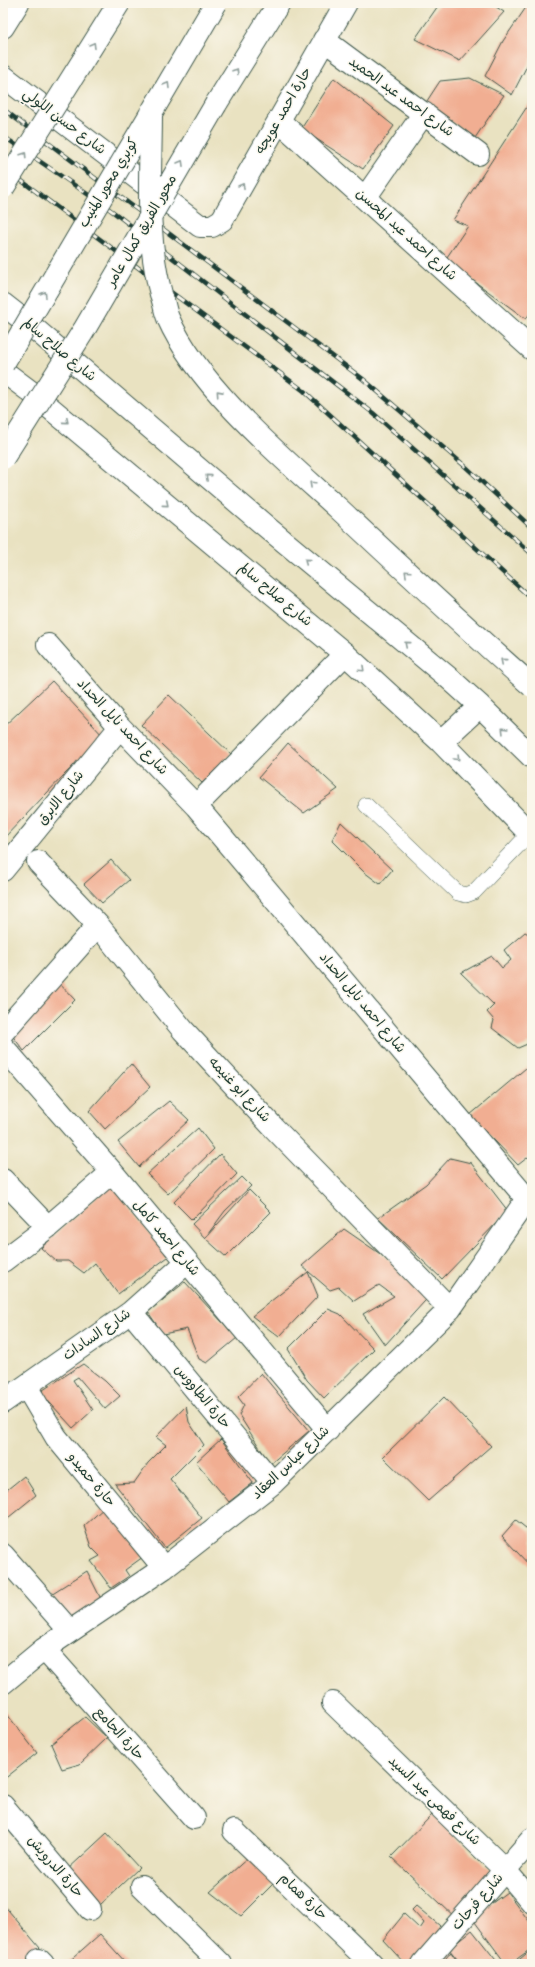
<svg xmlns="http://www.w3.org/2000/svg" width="535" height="1967" font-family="'Indie Flower','Playpen Sans Arabic',sans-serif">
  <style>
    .building { fill: #f1ae92 }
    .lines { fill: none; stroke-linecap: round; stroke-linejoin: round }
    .lane-casing { stroke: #3d5649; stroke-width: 16 }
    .street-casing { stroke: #3d5649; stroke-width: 24 }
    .highway-casing { stroke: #3d5649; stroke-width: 24 }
    .lane { stroke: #fff; stroke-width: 15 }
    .street { stroke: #fff; stroke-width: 22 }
    .highway { stroke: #fff; stroke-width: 22 }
    .rail-casing { stroke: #1f3d34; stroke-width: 4.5 }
    .rail { stroke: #fbf7ec; stroke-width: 3; stroke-dasharray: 9; stroke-linecap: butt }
    .highway-bridge-casing { stroke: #3d5649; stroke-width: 24; stroke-linecap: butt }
    .highway-bridge { stroke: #fff; stroke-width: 22 }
    .oneway { stroke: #8f9e9a }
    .labels { text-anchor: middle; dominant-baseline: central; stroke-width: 3; stroke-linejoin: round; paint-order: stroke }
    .street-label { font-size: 14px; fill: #1f3d34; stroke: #fbf7ec }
  </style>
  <rect width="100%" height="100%" fill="#fbf7ec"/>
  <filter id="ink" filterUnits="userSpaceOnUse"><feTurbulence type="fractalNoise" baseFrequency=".025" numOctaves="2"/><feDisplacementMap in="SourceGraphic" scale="8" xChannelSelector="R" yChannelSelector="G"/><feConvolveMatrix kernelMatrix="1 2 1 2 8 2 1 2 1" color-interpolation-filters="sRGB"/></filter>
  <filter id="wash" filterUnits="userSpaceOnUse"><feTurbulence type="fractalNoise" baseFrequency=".012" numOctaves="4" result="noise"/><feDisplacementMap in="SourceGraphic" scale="16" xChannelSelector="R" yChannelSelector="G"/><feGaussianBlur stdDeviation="0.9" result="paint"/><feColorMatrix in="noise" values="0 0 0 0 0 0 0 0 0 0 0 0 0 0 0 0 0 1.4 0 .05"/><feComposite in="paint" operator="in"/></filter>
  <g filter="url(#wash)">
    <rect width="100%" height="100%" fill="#e9e2c1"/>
    <g id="blocks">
      <path class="building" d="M440,3H490L504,12L460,61L415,39Z
        M527,6L532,9V56L512,95L485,76L503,41Z
        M334,78L394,126L363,169L301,129Z
        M470,78L504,95L475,138L425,104L440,81Z
        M532,99V310L526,319L445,260L468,226L453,220Z
        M52,681L104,737L65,774L3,839V727Z
        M169,695L231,754L202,783L141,725Z
        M288,743L338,789L304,813L259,777Z
        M341,822L392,870L380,884L364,872L332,840Z
        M111,860L129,880L102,903L84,884Z
        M525,932L532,936V1042L518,1048L492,1028L494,1020L487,1012L494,1005L461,973L492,956L502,968L511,960L504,950Z
        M57,981L75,1000L24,1051L11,1034Z
        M532,1063V1154L518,1165L470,1115Z
        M131,1064L150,1087L105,1129L89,1111Z
        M169,1101L189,1120L139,1167L118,1142Z
        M198,1128L214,1149L168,1194L147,1174Z
        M220,1154L237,1174L192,1220L174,1202Z
        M450,1158L471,1163L508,1211L442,1279L378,1218L426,1184Z
        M242,1177L251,1186L225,1211L205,1238L192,1224Z
        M111,1183L168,1257L118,1294L95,1263L84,1273L68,1261H56L41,1248Z
        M249,1190L271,1212L226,1257L205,1238Z
        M344,1229L434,1291L385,1345L363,1314L394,1296L379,1285L354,1301L339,1287L330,1290L302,1266Z
        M308,1272L318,1296L279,1337L252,1316Z
        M185,1282L237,1338L207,1363L199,1359L187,1329L163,1334L148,1312Z
        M328,1309L340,1314L374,1349L324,1398L307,1380L288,1349Z
        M83,1364L105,1381L120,1396L105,1409L78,1377L73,1380L93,1410L73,1428L40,1392Z
        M261,1373L309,1431L270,1464L239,1415L244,1405L238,1397Z
        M444,1397L491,1446L428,1501L383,1457Z
        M186,1406L189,1422L204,1445L170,1479L202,1518L165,1548L115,1484L134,1483L148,1463L166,1445L156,1437Z
        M221,1439L253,1483L229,1502L196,1462Z
        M24,1476L36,1495L3,1522V1493Z
        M105,1507L147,1554L125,1570L129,1576L111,1588L91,1561L100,1556L91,1547L84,1526Z
        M516,1520L532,1533V1568L502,1536Z
        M87,1571L101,1599L70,1618L51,1594Z
        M3,1709L37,1753L3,1780Z
        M85,1717L107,1738L80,1764L62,1769L51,1744Z
        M433,1814L471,1853L497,1876L457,1919L391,1857Z
        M107,1833L139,1868L100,1905L67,1870Z
        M250,1856L281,1876L241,1916L210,1892Z
        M507,1892L532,1925V1948L510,1964H506L472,1918Z
        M3,1904L45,1954L33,1964H3Z
        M416,1906L445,1930L415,1964H405L383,1940L404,1914L420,1929L424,1923L412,1910Z
        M472,1930L499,1964H461L449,1949Z
        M100,1934L127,1964H66Z
        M532,1949V1964H514Z
        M451,1952L459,1964H441Z"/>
    </g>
  </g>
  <g filter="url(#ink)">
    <use href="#blocks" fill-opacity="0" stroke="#3d5649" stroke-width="1"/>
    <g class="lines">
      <defs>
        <path id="lane" d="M366,805L458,893L466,895L474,892L530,833"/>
        <path id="street" d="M324,40L478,154
          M3,76L200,226H212L222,220L346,3
          M279,121L532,349
          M365,198L424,113
          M48,645L120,727L196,806L527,1199
          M196,806L345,654
          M38,862L98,925L183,1030L273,1127L450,1309
          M3,870L120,727
          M3,1032L98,925
          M3,1047L112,1172L328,1430
          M3,1180L48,1227
          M3,1261L48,1227L112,1172
          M131,1312L273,1483
          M26,1386L56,1437L164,1568
          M3,1402L131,1312L186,1263
          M3,1555L70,1631
          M44,1649L194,1818
          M3,1683L44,1649L164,1568L273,1483L450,1309L527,1199L532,1195
          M333,1703L505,1870L532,1902
          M3,1806L90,1909
          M234,1831L372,1964
          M142,1886L221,1964
          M39,1960L43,1964
          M423,1964L532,1839"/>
        <path id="highway" d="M3,27L18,3
          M216,104L279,3
          M3,304L35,329L269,529L450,679L480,706L532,757
          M3,371L31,392L345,654L441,742L532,836
          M441,742L480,706"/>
      </defs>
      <use href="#lane" class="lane-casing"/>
      <use href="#street" class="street-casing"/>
      <use href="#highway" class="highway-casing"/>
      <use href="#lane" class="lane"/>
      <use href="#street" class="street"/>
      <use href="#highway" class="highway"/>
      <defs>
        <path id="rail" d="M3,109L363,379L466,467L532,528
          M3,136L112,211L373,413L532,554
          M3,167L304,391L532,599"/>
      </defs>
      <use href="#rail" class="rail-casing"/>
      <use href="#rail" class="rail"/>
      <defs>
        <path id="highway-bridge" d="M151,112C151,172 145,235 161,294C164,302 165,311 168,318C199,388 282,457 338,508C402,568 466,628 532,686
          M3,188L119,3
          M3,364L216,3
          M3,458L84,330L216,104"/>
      </defs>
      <use href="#highway-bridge" class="highway-bridge-casing"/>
      <use href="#highway-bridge" class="highway-bridge"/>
    </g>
    <defs><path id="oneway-chevron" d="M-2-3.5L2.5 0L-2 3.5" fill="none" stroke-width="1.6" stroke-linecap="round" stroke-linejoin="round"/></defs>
    <g class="oneway">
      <use href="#oneway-chevron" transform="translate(93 45) rotate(-59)"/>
      <use href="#oneway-chevron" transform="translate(236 71) rotate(-58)"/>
      <use href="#oneway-chevron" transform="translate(167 85) rotate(-59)"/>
      <use href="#oneway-chevron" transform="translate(24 155) rotate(-57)"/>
      <use href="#oneway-chevron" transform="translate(181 163) rotate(-60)"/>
      <use href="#oneway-chevron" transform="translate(242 186) rotate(-60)"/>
      <use href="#oneway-chevron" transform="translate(44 294) rotate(-59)"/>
      <use href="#oneway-chevron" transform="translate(219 393) rotate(-132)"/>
      <use href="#oneway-chevron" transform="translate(66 421) rotate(40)"/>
      <use href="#oneway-chevron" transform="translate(208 477) rotate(-139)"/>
      <use href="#oneway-chevron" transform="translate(312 484) rotate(-137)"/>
      <use href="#oneway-chevron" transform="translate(166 504) rotate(40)"/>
      <use href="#oneway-chevron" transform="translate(307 561) rotate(-140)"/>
      <use href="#oneway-chevron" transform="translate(407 573) rotate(-137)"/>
      <use href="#oneway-chevron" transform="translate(407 644) rotate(-140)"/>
      <use href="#oneway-chevron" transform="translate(503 661) rotate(-139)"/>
      <use href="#oneway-chevron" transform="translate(362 669) rotate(43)"/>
      <use href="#oneway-chevron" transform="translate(504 730) rotate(-135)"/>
      <use href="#oneway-chevron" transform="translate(457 758) rotate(46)"/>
    </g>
  </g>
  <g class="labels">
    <g class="street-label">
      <text transform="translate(401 97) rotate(36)">شارع احمد عبد الحميد</text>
      <text transform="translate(284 111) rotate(-60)">حارة احمد عويجه</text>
      <text transform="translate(64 122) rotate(37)">شارع حسن اللولي</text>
      <text transform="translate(109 183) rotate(-59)">كوبري محور المنيب</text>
      <text transform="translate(142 231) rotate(-60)">محور الفريق كمال عامر</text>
      <text transform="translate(406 235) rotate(42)">شارع احمد عبد المحسن</text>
      <text transform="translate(59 350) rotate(40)">شارع صلاح سالم</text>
      <text transform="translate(275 595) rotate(40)">شارع صلاح سالم</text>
      <text transform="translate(122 727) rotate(47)">شارع احمد نايل الحداد</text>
      <text transform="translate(61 798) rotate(-51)">شارع الابرق</text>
      <text transform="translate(362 1003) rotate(50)">شارع احمد نايل الحداد</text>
      <text transform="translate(239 1090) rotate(47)">شارع ابو غنيمه</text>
      <text transform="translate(166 1238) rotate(50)">شارع احمد كامل</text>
      <text transform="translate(97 1335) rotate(-35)">شارع السادات</text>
      <text transform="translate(202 1397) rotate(50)">حارة الطاووس</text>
      <text transform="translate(291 1463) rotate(-43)">شارع عباس العقاد</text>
      <text transform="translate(91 1480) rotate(50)">حارة حميدو</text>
      <text transform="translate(119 1734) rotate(48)">حارة الجامع</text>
      <text transform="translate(434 1801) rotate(44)">شارع فهمى عبد السيد</text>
      <text transform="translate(55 1867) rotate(49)">حارة الدرويش</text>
      <text transform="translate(303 1897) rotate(44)">حارة همام</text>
      <text transform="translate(478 1902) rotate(-49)">شارع فرحات</text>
    </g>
  </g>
  <rect width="535" height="1967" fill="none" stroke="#fbf7ec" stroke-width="16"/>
</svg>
